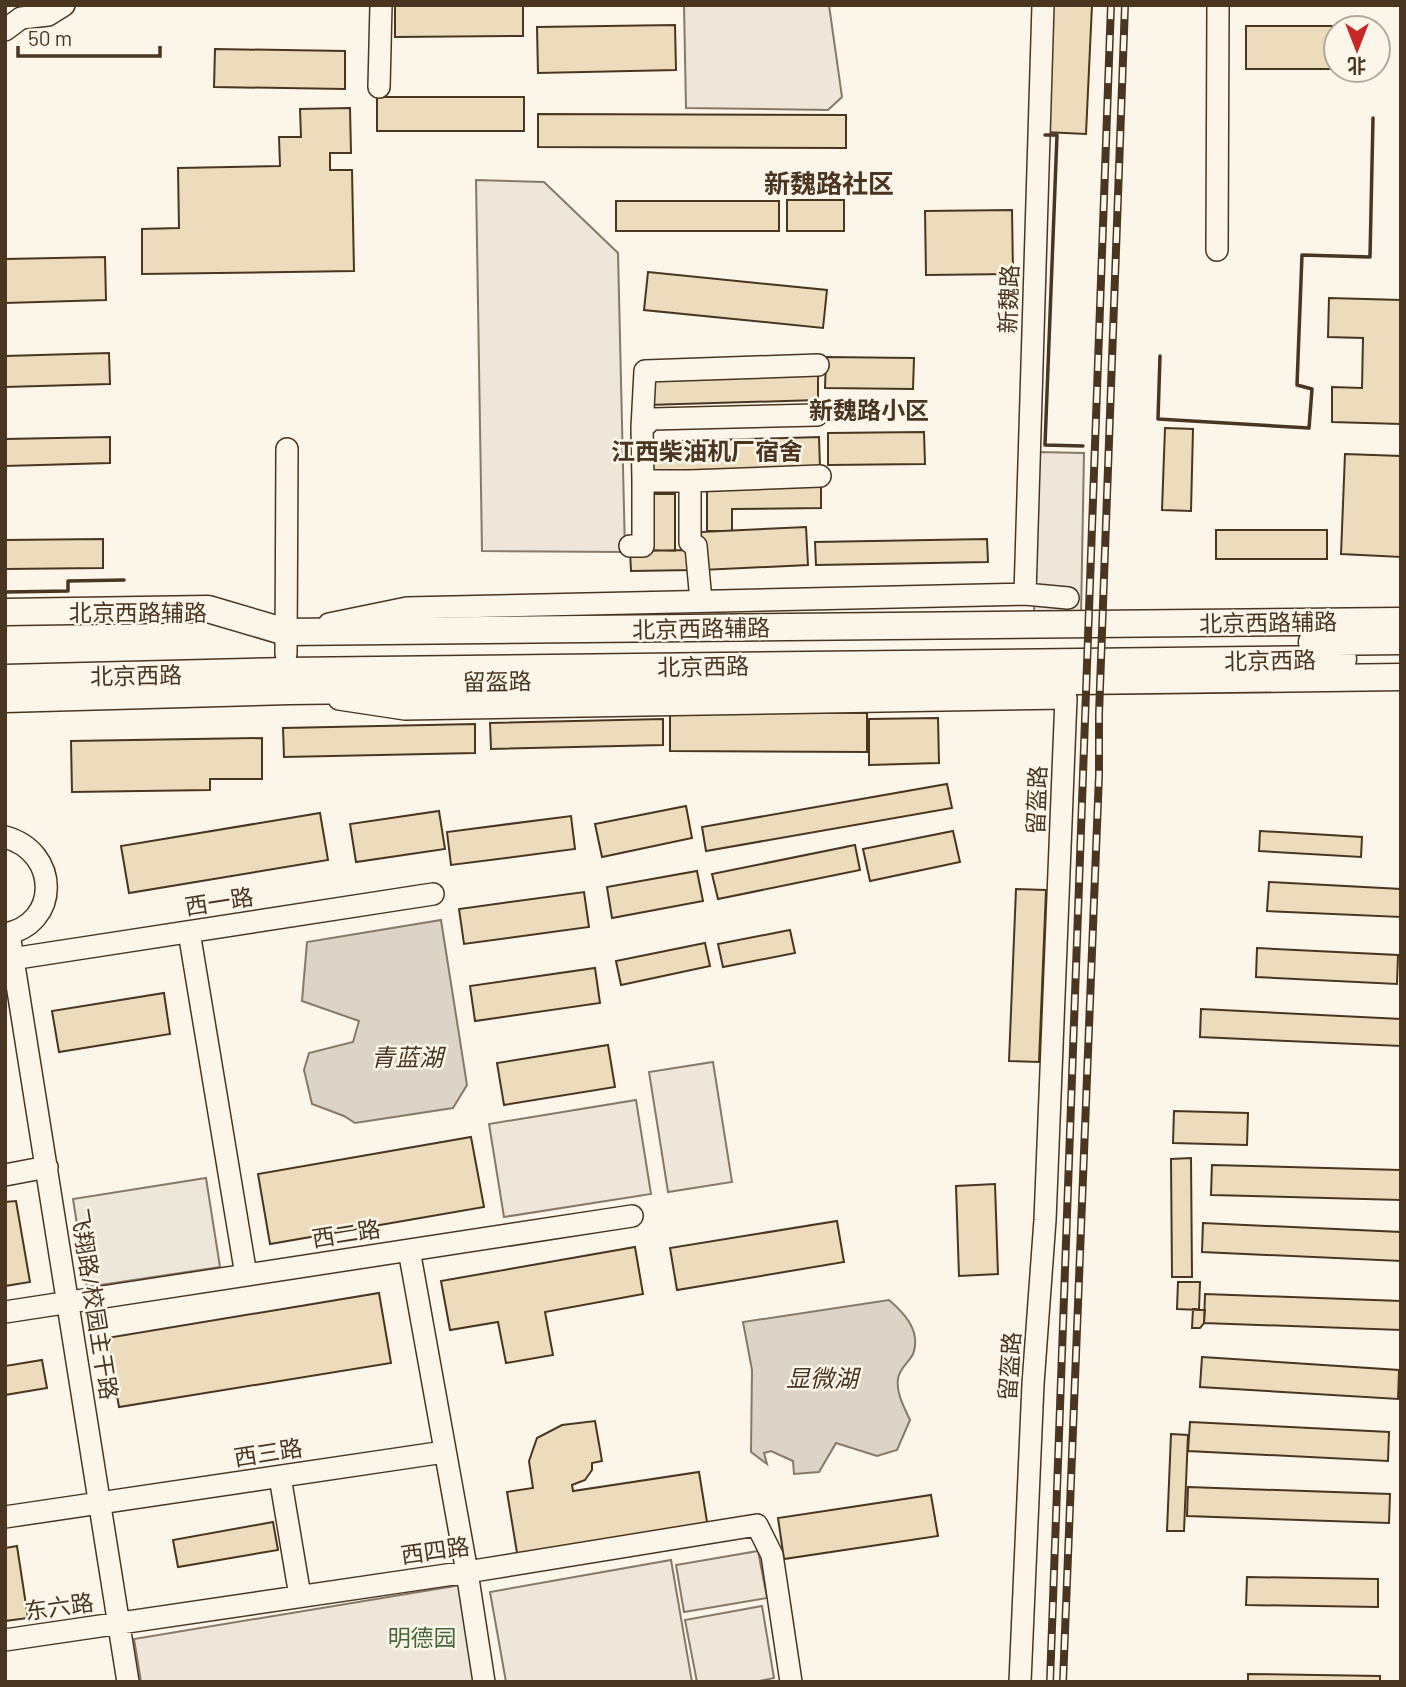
<svg xmlns="http://www.w3.org/2000/svg" width="1406" height="1687" font-family="Barlow,'Noto Sans SC',sans-serif">
  <style>
    .green { fill: #ede6d9; stroke: #887966; stroke-width: 2 }
    .parking { fill: #ede7d9; stroke: #887966; stroke-width: 2 }
    .water { fill: #dcd4c6; stroke: #887966; stroke-width: 2 }
    .building { fill: #ecdcbc; stroke: #4a3520; stroke-width: 2 }
    .lines { fill: none; stroke-linecap: round; stroke-linejoin: round }
    .minor-casing { stroke: #4a3520; stroke-width: 24 }
    .major-casing { stroke: #4a3520; stroke-width: 29 }
    .minor { stroke: #fbf6e9; stroke-width: 21 }
    .major { stroke: #fbf6e9; stroke-width: 26 }
    .rail-casing { stroke: #4a3520; stroke-width: 8 }
    .rail { stroke: #fbf6e9; stroke-width: 5; stroke-dasharray: 16; stroke-linecap: butt }
    .wall { stroke: #4a3520; stroke-width: 3.5 }
    .labels { text-anchor: middle; dominant-baseline: central; stroke-width: 5; stroke-linejoin: round; paint-order: stroke }
    .street-label { font-size: 23px; fill: #4a3520; stroke: #fbf6e9 }
    .park-label { font-size: 23px; fill: #436837; stroke: #fbf6e9 }
    .neighbourhood-label { font-size: 24px; font-weight: bold; fill: #4a3520; stroke: #fbf6e9 }
    .water-label { font-size: 24px; font-style: italic; fill: #4a3520; stroke: #fbf6e9 }
    .quarter-label { font-size: 26px; font-weight: bold; fill: #4a3520; stroke: #fbf6e9 }
  </style>
  <rect width="100%" height="100%" fill="#fbf6e9"/>
  <path class="green" d="M684,5H829L842,97L828,110L686,108Z
    M476,180L544,182L618,253L625,552L482,551Z
    M1038,452L1084,453L1081,616L1034,615Z
    M713,1062L732,1182L668,1192L649,1072Z
    M636,1100L651,1194L504,1217L489,1124Z
    M758,1551L767,1598L684,1612L676,1565Z
    M671,1560L692,1682H506L490,1592Z
    M461,1585L477,1682H141L134,1639Z
    M762,1606L774,1678L755,1682H697L685,1620Z"/>
  <path class="parking" d="M206,1178L220,1267L87,1287L73,1199Z"/>
  <path class="water" d="M441,920L467,1085L453,1108L355,1123L344,1116L312,1104L304,1070L309,1053L353,1042L359,1021L302,1001L307,942Z
    M889,1300C903,1312 920,1329 914,1351C912,1361 899,1367 898,1379C896,1393 904,1407 910,1420L897,1450L877,1456L836,1443L819,1472L794,1474L793,1461L771,1451L764,1453L767,1464L751,1452L752,1370L743,1322Z"/>
  <path class="building" d="M395,5H523V36L395,37Z
    M1050,5H1092L1086,134L1044,132Z
    M675,25L676,70L538,73L537,27Z
    M1246,26H1343V28H1336V69H1246Z
    M215,49L345,51V89L214,87Z
    M377,97H524V131H377Z
    M350,108L351,153H330V170H352L354,271L142,274V229L179,228L178,168L280,166L279,137H301L300,109Z
    M538,114L846,115V148L538,147Z
    M787,200H844V231H787Z
    M616,201H779V231H616Z
    M1012,210L1013,274L926,275L925,211Z
    M105,257L106,300L5,303V259Z
    M648,272L827,290L823,328L644,310Z
    M1329,298L1401,300V424L1332,422V387L1362,388L1363,338L1328,337Z
    M109,353L110,384L5,387V356Z
    M826,357L914,358L913,389L825,388Z
    M818,370V400L647,405L646,375Z
    M1165,428L1193,429L1191,511L1162,510Z
    M924,432L925,464L828,465V433Z
    M110,437V463L5,466V439Z
    M819,437L820,467L649,472L648,442Z
    M1345,454L1401,456V557L1341,554Z
    M821,485V508L732,509V531H707V486Z
    M649,494H675V551L649,550Z
    M806,527L808,565L702,570L701,532Z
    M1216,530H1327V559H1216Z
    M103,539V568L5,569V540Z
    M987,539L988,562L816,565L815,542Z
    M693,550L694,570L631,571L630,551Z
    M670,712L867,713V752L670,751Z
    M938,718L939,763L869,765V719Z
    M663,719V745L491,749L490,723Z
    M475,724V753L284,757L283,728Z
    M262,738V779H210V790L72,792L71,741Z
    M947,784L952,808L706,851L702,827Z
    M686,806L692,838L602,857L595,824Z
    M439,811L445,849L356,862L350,824Z
    M320,813L328,860L129,893L121,846Z
    M571,816L575,849L451,865L447,832Z
    M953,831L960,862L870,881L863,849Z
    M1260,831L1362,837L1361,857L1259,851Z
    M855,845L860,870L718,899L712,874Z
    M697,871L703,901L612,918L607,887Z
    M1269,882L1401,889V917L1267,911Z
    M1016,889L1046,890L1039,1062L1009,1061Z
    M584,892L589,927L464,944L459,909Z
    M790,930L795,953L723,967L718,944Z
    M705,943L710,966L621,985L616,961Z
    M1257,948L1398,955L1397,984L1256,977Z
    M595,968L600,1003L475,1021L470,986Z
    M164,993L170,1034L59,1052L52,1011Z
    M1201,1009L1401,1019V1046L1200,1037Z
    M608,1045L615,1087L504,1105L497,1063Z
    M1174,1111L1248,1113L1247,1145L1173,1143Z
    M471,1137L484,1207L270,1244L258,1174Z
    M1191,1158L1192,1277H1172L1171,1159Z
    M1212,1165L1401,1170V1200L1211,1195Z
    M995,1184L998,1274L959,1276L956,1186Z
    M16,1201L30,1282L5,1286V1202Z
    M837,1221L844,1262L677,1290L670,1248Z
    M1203,1223L1401,1232V1261L1202,1252Z
    M635,1247L643,1294L545,1312L553,1355L506,1363L498,1322L450,1330L441,1281Z
    M1178,1282H1200L1199,1310L1177,1309Z
    M379,1293L391,1363L119,1407L107,1338Z
    M1205,1294L1401,1301V1330L1204,1323Z
    M1193,1309L1205,1310L1204,1323L1200,1328H1192Z
    M1202,1357L1399,1370L1398,1399L1200,1387Z
    M42,1360L47,1388L5,1395V1366Z
    M595,1421L602,1461L592,1463V1470L585,1480L572,1485L573,1491L699,1472L708,1528L518,1559L507,1492L533,1488L529,1461L537,1438L562,1425Z
    M1190,1422L1389,1432L1388,1461L1188,1451Z
    M1171,1434L1188,1435L1184,1531H1167Z
    M1188,1487L1390,1494L1389,1523L1187,1516Z
    M931,1495L938,1536L784,1559L778,1518Z
    M273,1522L278,1550L178,1567L173,1540Z
    M17,1546L28,1618L5,1621V1548Z
    M1247,1577L1378,1579V1607L1246,1605Z
    M1248,1674L1380,1676V1682H1248Z"/>
  <g class="lines">
    <defs>
      <path id="minor" d="M5,30L21,18L48,15L64,5
        M379,87L381,5
        M1217,250L1218,5
        M642,428L645,371L818,365
        M643,481L642,428L652,419L817,415
        M690,481L820,476
        M630,546H643V481H690V542L696,546L701,601
        M1025,594L1043,5
        M329,624L407,608L1025,594L1068,598
        M286,654L287,449
        M339,699L405,709L1066,698L1045,1220L1033,1384L1020,1682
        M5,837C60,852 60,924 5,934
        M189,932L246,1275
        M9,934L128,1682
        M5,960L433,894
        M5,1175L47,1167
        M409,1250L467,1572L484,1682
        M5,1312L632,1216
        M280,1477L300,1596
        M5,1517L444,1452
        M5,1640L467,1572L757,1525L772,1555L791,1682"/>
      <path id="major" d="M5,612L208,609L286,632L1401,621
        M1312,642L1401,641
        M5,678L288,671L1343,659
        M5,699L289,691L1401,677"/>
    </defs>
    <use href="#minor" class="minor-casing"/>
    <use href="#major" class="major-casing"/>
    <use href="#minor" class="minor"/>
    <use href="#major" class="major"/>
    <defs>
      <path id="rail" d="M1050,1682L1111,5
        M1063,1682L1099,775V714L1125,5"/>
    </defs>
    <use href="#rail" class="rail-casing"/>
    <use href="#rail" class="rail"/>
    <path class="wall" d="M1045,135H1057L1045,445L1083,446
      M1160,356L1158,419L1309,428L1312,389L1297,385L1302,255L1370,257L1373,118
      M5,592L68,591V581L124,580"/>
  </g>
  <g class="labels">
    <g class="street-label">
      <text transform="translate(1008 299) rotate(-88)">新魏路</text>
      <text x="138" y="612">北京西路辅路</text>
      <text transform="translate(1268 622) rotate(-1)">北京西路辅路</text>
      <text transform="translate(701 628) rotate(-1)">北京西路辅路</text>
      <text transform="translate(1270 660) rotate(-1)">北京西路</text>
      <text transform="translate(703 666) rotate(-1)">北京西路</text>
      <text transform="translate(136 675) rotate(-1)">北京西路</text>
      <text transform="translate(497 681) rotate(-1)">留盔路</text>
      <text transform="translate(1036 800) rotate(-88)">留盔路</text>
      <text transform="translate(219 901) rotate(-9)">西一路</text>
      <text transform="translate(346 1233) rotate(-9)">西二路</text>
      <text transform="translate(95 1304) rotate(81)">飞翔路/校园主干路</text>
      <text transform="translate(1009 1366) rotate(-86)">留盔路</text>
      <text transform="translate(268 1452) rotate(-9)">西三路</text>
      <text transform="translate(435 1550) rotate(-8)">西四路</text>
      <text transform="translate(59 1606) rotate(-8)">东六路</text>
    </g>
    <g class="park-label">
      <text x="422" y="1637">明德园</text>
    </g>
    <g class="neighbourhood-label">
      <text x="869" y="409">新魏路小区</text>
      <text x="707" y="450">江西柴油机厂宿舍</text>
    </g>
    <g class="water-label">
      <text x="407" y="1056">青蓝湖</text>
      <text x="822" y="1377">显微湖</text>
    </g>
    <g class="quarter-label">
      <text x="829" y="182">新魏路社区</text>
    </g>
  </g>
  <rect width="1406" height="1687" fill="none" stroke="#4a3520" stroke-width="14"/>
  <g transform="translate(1357 49) rotate(180)"><circle r="33" fill="#fbf6e9" stroke="#b4a999" stroke-width="2"/>
  <path d="M0-5L12 26L0 18L-12 26Z" fill="#c62828"/>
  <text y="-10" font-size="19" font-weight="bold" text-anchor="middle" fill="#4a3520">北</text>
  </g>
  <path d="M18 46v10h142v-10" fill="none" stroke="#4a3520" stroke-width="3.5"/>
  <text x="28" y="46" font-size="21" fill="#4a3520" stroke="#fbf6e9" stroke-width="5" paint-order="stroke">50 m</text>
</svg>
